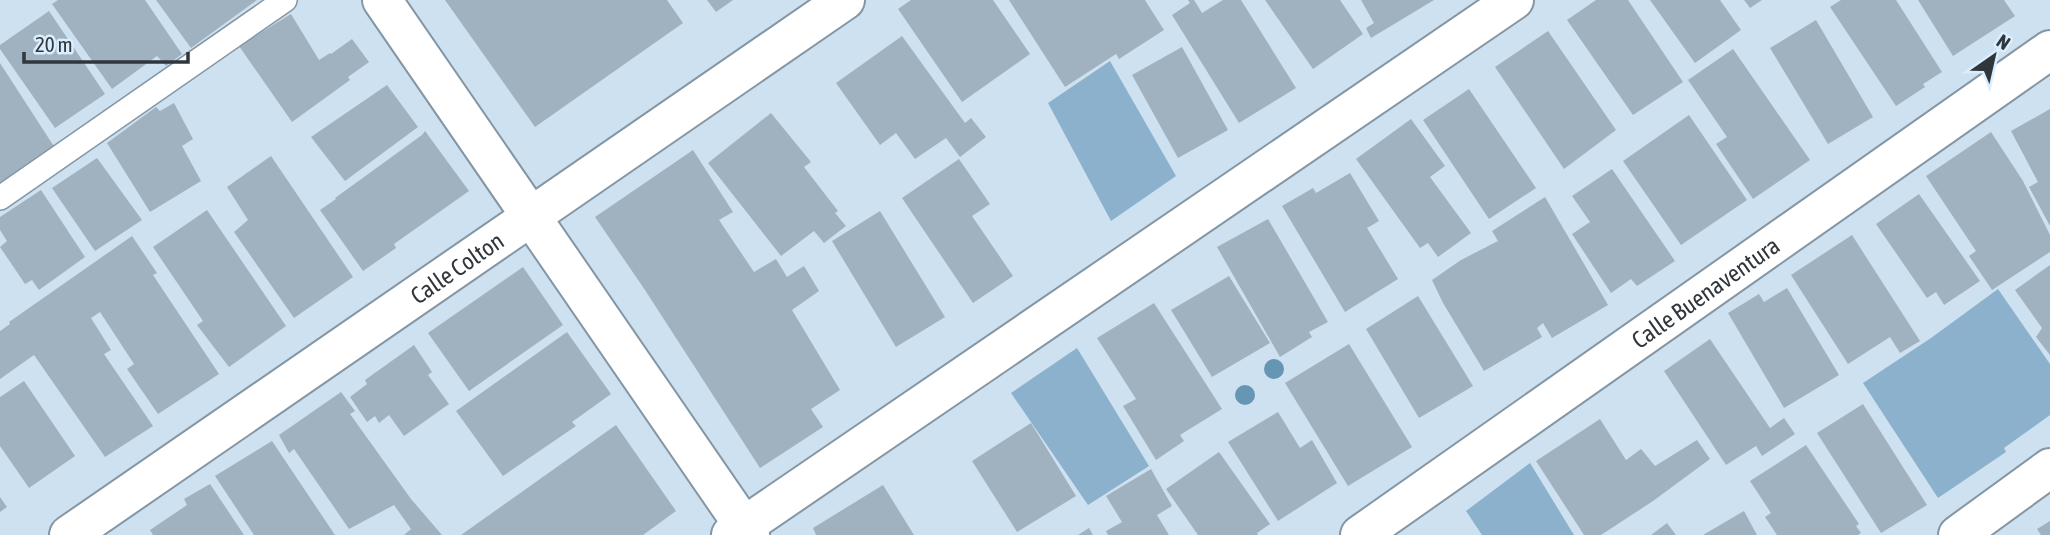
<svg xmlns="http://www.w3.org/2000/svg" width="2050" height="535" font-family="'Asap Condensed',sans-serif">
  <style>
    .green { fill: #8cb1cd }
    .building { fill: #a0b2c0 }
    .lines { fill: none; stroke-linecap: round; stroke-linejoin: round }
    .lane-casing { stroke: #8496a4; stroke-width: 26 }
    .street-casing { stroke: #8496a4; stroke-width: 42 }
    .secondary-casing { stroke: #8496a4; stroke-width: 42 }
    .lane { stroke: #fff; stroke-width: 23 }
    .street { stroke: #fff; stroke-width: 38 }
    .secondary { stroke: #fff; stroke-width: 38 }
    .tree { fill: #6596b4 }
    .labels { text-anchor: middle; dominant-baseline: central; stroke-width: 7; stroke-linejoin: round; paint-order: stroke }
    .street-label { font-size: 24px; fill: #2f363c; stroke: #dbeefd }
  </style>
  <rect width="100%" height="100%" fill="#cee1f0"/>
  <path class="green" d="M1110,61L1176,176L1111,221L1048,103Z
    M1998,289L2050,364V415L2004,448L2006,452L1938,498L1863,383L1931,338Z
    M1077,348L1149,466L1088,505L1011,393Z
    M1530,463L1574,535H1482L1466,511Z"/>
  <path class="building" d="M58,0H145L182,54L166,66L157,56L112,89L52,4Z
    M156,0H257L191,48Z
    M445,0H667L683,23L535,127Z
    M707,0H733L716,12Z
    M911,0H993L1030,54L962,102L898,9Z
    M1009,0H1145L1164,30L1119,59L1116,54L1065,87Z
    M1188,0H1194L1202,13L1223,0H1241L1296,88L1239,123L1172,15L1190,3Z
    M1265,0H1340L1363,34L1313,69Z
    M1361,0H1434L1371,38L1366,28L1374,23Z
    M1596,0H1628L1683,82L1633,115L1567,20Z
    M1650,0H1720L1741,30L1695,63Z
    M1744,0H1762L1750,8Z
    M1841,0H1896L1942,72L1923,84L1925,87L1896,106L1830,7Z
    M1918,0H2004L2015,16L1953,56Z
    M49,11L105,94L55,128L0,49V45Z
    M291,14L319,60L330,53L331,54L352,39L369,62L348,77L350,80L292,122L239,46Z
    M1816,20L1873,117L1828,144L1770,48Z
    M1548,31L1616,130L1564,169L1495,67Z
    M902,36L965,123L971,118L986,137L960,157L946,138L915,159L896,133L880,145L836,83Z
    M1182,47L1228,130L1178,158L1132,75Z
    M1733,49L1810,160L1753,199L1716,144L1727,137L1688,80Z
    M0,63L55,148L0,184Z
    M387,85L418,127L345,181L311,137Z
    M1469,89L1536,188L1489,219L1423,120Z
    M174,103L193,139L182,146L201,181L150,212L107,143L156,107L160,111Z
    M2050,109V226L2029,187L2038,182L2011,131Z
    M771,113L811,162L804,167L838,211L835,213L846,226L824,243L814,231L781,256L708,163Z
    M1689,115L1747,200L1681,245L1623,161Z
    M1411,119L1445,166L1430,177L1471,233L1438,257L1428,243L1420,248L1356,159Z
    M425,131L469,191L394,244L396,248L363,271L320,210L336,199L335,198L422,135Z
    M1991,132L2023,181L2050,235V252L1992,290L1969,256L1976,251L1926,176Z
    M693,150L733,212L719,220L754,272L776,259L787,277L804,266L819,291L792,310L840,390L811,409L823,427L760,468L645,290L595,217Z
    M271,156L353,277L294,318L234,232L248,220L227,187Z
    M97,158L142,220L95,251L52,188Z
    M959,159L990,204L972,216L1013,276L973,303L902,198Z
    M1612,169L1675,261L1637,286L1631,279L1611,293L1572,234L1590,222L1572,196Z
    M1350,173L1379,221L1367,228L1398,279L1345,312L1282,206L1313,188L1316,193Z
    M41,190L85,257L39,290L32,280L25,284L0,247L7,241L0,230V217Z
    M1919,194L1980,281L1944,305L1936,292L1927,298L1876,224Z
    M1545,197L1608,305L1552,338L1543,323L1537,328L1542,337L1484,371L1443,303L1432,280L1461,260L1498,241L1492,231Z
    M207,210L286,326L229,367L197,325L203,321L153,247Z
    M880,211L945,317L896,347L832,241Z
    M1268,219L1328,322L1309,332L1312,337L1280,357L1217,247Z
    M1852,235L1920,341L1900,353L1890,337L1848,364L1791,275Z
    M132,236L157,273L153,275L219,374L158,414L127,369L134,364L100,312L91,318L111,350L104,354L153,426L105,457L34,355L0,379V331L10,324L9,322Z
    M2050,265V355L2036,337L2042,328L2015,290Z
    M523,267L563,325L469,391L428,333Z
    M1229,276L1270,343L1212,377L1171,310Z
    M1787,288L1839,375L1784,408L1728,313L1759,294L1764,302Z
    M1418,296L1473,386L1419,418L1366,329Z
    M1154,303L1222,409L1180,435L1184,441L1156,460L1123,406L1136,399L1097,338Z
    M567,332L611,394L572,422L576,426L503,476L456,411Z
    M1710,339L1770,428L1784,418L1795,434L1762,456L1756,446L1726,465L1664,371Z
    M1349,344L1412,447L1348,486L1285,383Z
    M414,345L432,372L428,375L449,404L404,436L389,415L379,423L375,416L367,422L350,397L367,384L365,380Z
    M24,381L75,456L29,488L0,446V397Z
    M341,392L355,411L350,414L411,499L442,535H404L411,529L394,505L349,529L294,449L289,453L279,435Z
    M1863,404L1927,505L1881,533L1817,433Z
    M1278,412L1300,448L1312,440L1337,483L1278,521L1228,442Z
    M1600,419L1626,460L1641,449L1655,466L1697,440L1710,459L1653,501L1601,535H1584L1536,461Z
    M1031,423L1076,496L1017,532L972,461Z
    M616,425L676,511L643,535H461Z
    M272,441L335,535H254L215,476Z
    M1806,445L1859,524L1856,526L1861,533L1858,535H1777L1765,517L1771,513L1750,481Z
    M1219,452L1270,524L1257,533L1258,535H1198L1166,489Z
    M1151,469L1172,506L1157,515L1169,535H1108L1106,531L1122,522L1106,496Z
    M210,484L244,535H153L150,530L187,505L184,499Z
    M883,485L914,535H816L813,528Z
    M0,497L7,507L0,512Z
    M1744,511L1757,535H1703Z
    M2050,521V535H2041L2037,529Z
    M1667,523L1676,535H1651Z
    M1089,528L1093,535H1078Z"/>
  <g class="lines">
    <defs>
      <path id="lane" d="M0,198L285,0"/>
      <g id="street">
        <path d="M382,0L750,535"/>
        <path id="s1" d="M69,535L845,0"/>
        <path id="s2" d="M1360,535L2050,50"/>
        <path d="M1958,535L2050,468"/>
      </g>
      <path id="secondary" d="M731,535L1514,0"/>
    </defs>
    <use href="#lane" class="lane-casing"/>
    <use href="#street" class="street-casing"/>
    <use href="#secondary" class="secondary-casing"/>
    <use href="#lane" class="lane"/>
    <use href="#street" class="street"/>
    <use href="#secondary" class="secondary"/>
  </g>
  <g class="tree">
    <circle cx="1274" cy="369" r="10"/>
    <circle cx="1245" cy="395" r="10"/>
  </g>
  <g class="labels">
    <g class="street-label">
      <text stroke="none"><textPath href="#s1" startOffset="471">Calle Colton</textPath></text>
      <text stroke="none"><textPath href="#s2" startOffset="422">Calle Buenaventura</textPath></text>
    </g>
  </g>
  <g transform="translate(1994 56) rotate(34)" stroke="#dbeefd" stroke-width="5" paint-order="stroke">
  <path d="M0-5L12 26L0 18L-12 26Z" fill="#2f363c"/>
  <text y="-10" font-size="19" font-weight="bold" text-anchor="middle" fill="#2f363c">N</text>
  </g>
  <path d="M24 52v10h164v-10" fill="none" stroke="#2f363c" stroke-width="3.5"/>
  <text x="35" y="52" font-size="21" fill="#2f363c" stroke="#dbeefd" stroke-width="5" paint-order="stroke">20 m</text>
</svg>
